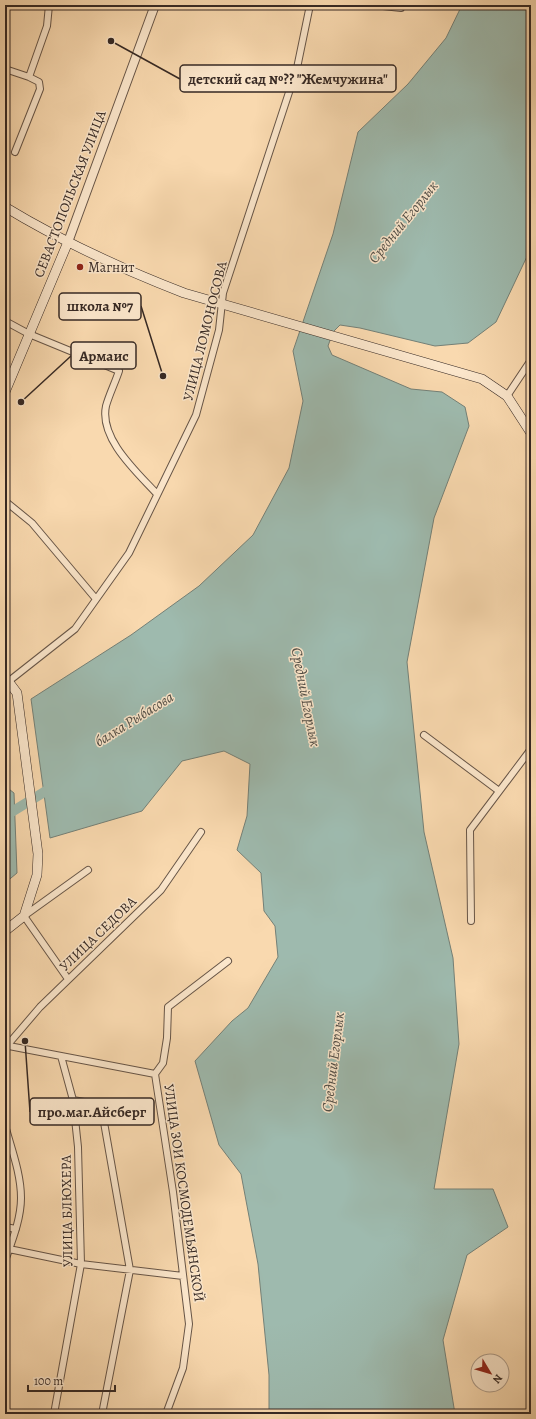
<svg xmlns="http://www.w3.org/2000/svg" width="536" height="1419" font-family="Alegreya,serif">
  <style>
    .water { fill: #9ebaae; stroke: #748077 }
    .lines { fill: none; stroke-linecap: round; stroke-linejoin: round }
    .river { stroke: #9ebaae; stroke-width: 10 }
    .minor-casing { stroke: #675547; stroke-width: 8 }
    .tertiary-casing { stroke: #675547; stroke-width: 10 }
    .secondary-casing { stroke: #362924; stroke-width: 10 }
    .minor { stroke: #fbe6cb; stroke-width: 6 }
    .tertiary { stroke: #fbe6cb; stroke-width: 8 }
    .secondary { stroke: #fbe6cb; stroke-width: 9 }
    .poi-dot { fill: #8f2418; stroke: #fbe6cb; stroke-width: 1.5 }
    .labels { text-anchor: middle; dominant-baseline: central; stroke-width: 3; stroke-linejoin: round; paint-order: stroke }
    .street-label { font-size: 14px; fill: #362924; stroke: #fbe6cb }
    .poi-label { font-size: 14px; fill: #362924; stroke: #fbe6cb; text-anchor: start }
    .water-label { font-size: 15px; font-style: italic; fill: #504d46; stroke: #fbe6cb }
    .leader { fill: none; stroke: #362924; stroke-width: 1.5 }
    .callout-dot { fill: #362924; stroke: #fbe6cb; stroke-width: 1.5 }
    .callout { fill: #fbe6cb; stroke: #362924; stroke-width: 1.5 }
    .callout-label { font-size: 15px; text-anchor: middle; font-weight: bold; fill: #362924 }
  </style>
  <rect width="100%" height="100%" fill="#f9d9af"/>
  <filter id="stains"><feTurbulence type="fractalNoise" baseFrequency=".005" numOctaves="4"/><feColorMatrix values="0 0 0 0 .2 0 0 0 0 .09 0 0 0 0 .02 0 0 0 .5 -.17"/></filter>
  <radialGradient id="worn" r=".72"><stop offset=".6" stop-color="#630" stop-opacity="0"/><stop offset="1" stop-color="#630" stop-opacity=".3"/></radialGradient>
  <path class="water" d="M462,5H531V248L496,322L468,343L435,346L360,328L340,325L333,332L328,346L332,355L411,389L442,392L465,407L469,426L434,518L407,662L424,832L453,958L459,1044L434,1189H493L508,1227L467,1255L443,1340L455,1414H269V1375L258,1264L241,1174L219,1145L195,1061L232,1021L248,1008L278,957L275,926L264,911L261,873L237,850L247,816L250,764L224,751L182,761L142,811L50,838L31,699L131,635L199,586L253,535L289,468L303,401L293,351L333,234L358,132L408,84L446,38Z
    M5,786L14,793L17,873L5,883Z"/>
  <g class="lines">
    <path class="river" d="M5,816L54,786"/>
    <defs>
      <path id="minor" d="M374,5L401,8
        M5,69L29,77L39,82L40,89L15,152
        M29,77L47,26L49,5
        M5,321L29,334L119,371C115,383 109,395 106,406C99,439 138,473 157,494
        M507,396L531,360
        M5,501L32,523L96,599
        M9,681L75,629L129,553L196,415L219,330L223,293L297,68L310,5
        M424,735L499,791
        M471,921L470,830L531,749
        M68,979L24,916L88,870
        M9,1046L155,1074L173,1192L189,1324L183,1368L166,1414
        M5,1048L40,1007L161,890L201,832
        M155,1074L163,1063L167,1038L168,1007L228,961
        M73,1100L95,1104L102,1111L130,1270L102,1414
        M5,1125C11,1148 21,1173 21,1198C21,1219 12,1241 5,1261
        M5,1227L16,1229
        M9,1249L81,1264L183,1276
        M54,1414L81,1264L78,1147L73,1100L61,1056"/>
      <path id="tertiary" d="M68,242L155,5"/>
      <path id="secondary" d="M5,207C61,241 122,269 184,293L482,379L507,396L531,433
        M5,392L68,242
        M5,677L17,693L38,854L37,875L24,916L5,931"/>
    </defs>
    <use href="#minor" class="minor-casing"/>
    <use href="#tertiary" class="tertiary-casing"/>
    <use href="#secondary" class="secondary-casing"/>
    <use href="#minor" class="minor"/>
    <use href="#tertiary" class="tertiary"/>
    <use href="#secondary" class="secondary"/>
  </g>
  <circle class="poi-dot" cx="80" cy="267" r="4"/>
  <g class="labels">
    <g class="street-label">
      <text transform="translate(70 194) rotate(-69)">СЕВАСТОПОЛЬСКАЯ УЛИЦА</text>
      <text transform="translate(205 331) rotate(-76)">УЛИЦА ЛОМОНОСОВА</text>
      <text transform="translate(98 934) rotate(-44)">УЛИЦА СЕДОВА</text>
      <text transform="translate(184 1193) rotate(82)">УЛИЦА ЗОИ КОСМОДЕМЬЯНСКОЙ</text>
      <text transform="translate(67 1211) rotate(-91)">УЛИЦА БЛЮХЕРА</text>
    </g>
    <g class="poi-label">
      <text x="88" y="267">Магнит</text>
    </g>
    <g class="water-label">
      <text transform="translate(403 222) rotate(-51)">Средний Егорлык</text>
      <text transform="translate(306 697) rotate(79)">Средний Егорлык</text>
      <text transform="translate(134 719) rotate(-32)">балка Рыбасова</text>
      <text transform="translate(333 1062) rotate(-83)">Средний Егорлык</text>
    </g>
  </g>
  <path class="leader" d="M111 41L180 79M163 376L141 306M21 402L71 356M25 1041L30 1112"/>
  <g class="callout-dot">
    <circle cx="111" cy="41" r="4"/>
    <circle cx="163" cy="376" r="4"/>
    <circle cx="21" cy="402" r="4"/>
    <circle cx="25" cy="1041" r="4"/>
  </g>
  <g class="callout">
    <rect x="180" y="65" width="216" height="27" rx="4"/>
    <rect x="59" y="293" width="82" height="27" rx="4"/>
    <rect x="71" y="342" width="65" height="27" rx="4"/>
    <rect x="30" y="1098" width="124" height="27" rx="4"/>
  </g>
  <g class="callout-label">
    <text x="288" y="84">детский сад №?? "Жемчужина"</text>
    <text x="100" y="311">школа №7</text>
    <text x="104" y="361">Армаис</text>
    <text x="92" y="1117">про.маг.Айсберг</text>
  </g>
  <rect width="536" height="1419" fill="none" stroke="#f9d9af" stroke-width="20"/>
  <rect x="6" y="6" width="524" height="1407" fill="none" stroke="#362924" stroke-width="2"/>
  <rect x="10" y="10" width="516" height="1399" fill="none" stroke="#362924"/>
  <g transform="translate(490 1373) rotate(128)"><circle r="19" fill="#fbe6cb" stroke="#ac9a88"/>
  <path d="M0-3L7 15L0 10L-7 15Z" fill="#8f2418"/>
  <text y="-6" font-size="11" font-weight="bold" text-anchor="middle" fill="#362924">N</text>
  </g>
  <path d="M28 1385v6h87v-6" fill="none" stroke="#362924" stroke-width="2"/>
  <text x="34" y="1385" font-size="12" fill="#362924" stroke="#fbe6cb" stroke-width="3" paint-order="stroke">100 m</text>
  <rect width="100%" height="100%" filter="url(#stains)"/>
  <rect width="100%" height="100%" fill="url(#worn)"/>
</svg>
